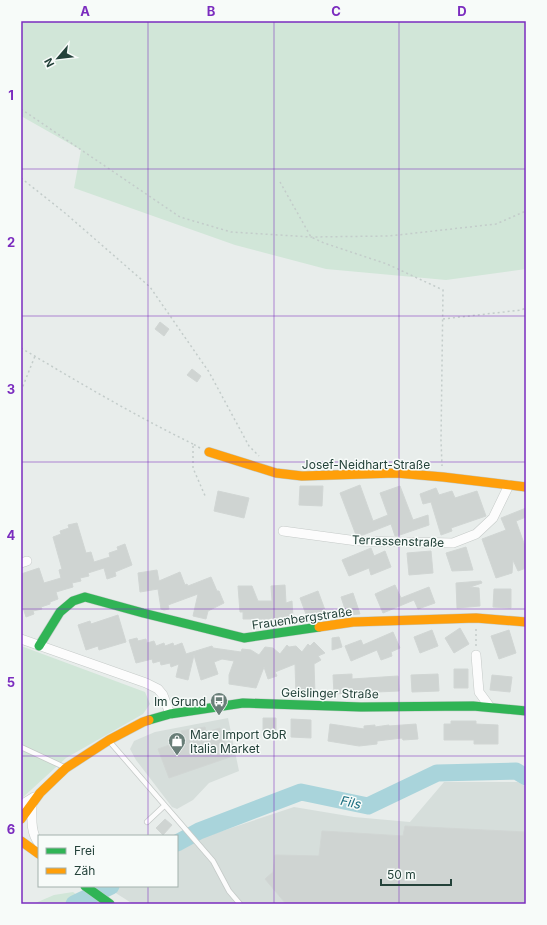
<svg xmlns="http://www.w3.org/2000/svg" width="547" height="925" font-family="Inter,sans-serif">
  <style>
    .built { fill: #d6dedb }
    .green { fill: #d1e6d8 }
    .lines { fill: none; stroke-linecap: round; stroke-linejoin: round }
    .stream { stroke: #a9d4db; stroke-width: 3 }
    .river { stroke: #a9d4db; stroke-width: 17 }
    .building { fill: #cfd4d2; stroke: #d1d6d4 }
    .lane-casing { stroke: #c5cac8; stroke-width: 6 }
    .street-casing { stroke: #c5cac8; stroke-width: 10 }
    .fast-casing { stroke: #c3cbc8; stroke-width: 10 }
    .slow-casing { stroke: #c3cbc8; stroke-width: 10 }
    .path { stroke: #c3ccca; stroke-width: 1.5; stroke-dasharray: 2 3; stroke-linecap: butt }
    .lane { stroke: #fcfcfc; stroke-width: 4.5 }
    .street { stroke: #fcfcfc; stroke-width: 9 }
    .fast { stroke: #30b455; stroke-width: 9 }
    .slow { stroke: #ff9f0a; stroke-width: 9 }
    .grid { fill: none; stroke: #7b2cbf; stroke-width: 1; stroke-opacity: 0.55 }
    .labels { text-anchor: middle; dominant-baseline: central; stroke-width: 3; stroke-linejoin: round; paint-order: stroke }
    .street-label { font-size: 12px; fill: #24423a; stroke: #f7fbf9 }
    .poi-label { font-size: 12px; fill: #24423a; stroke: #f7fbf9; text-anchor: end }
    .water-label { font-size: 13px; font-style: italic; fill: #1c6f80; stroke: #f7fbf9 }
    .neatline { fill: none; stroke: #7b2cbf; stroke-width: 1.5 }
    .grid-label { font-size: 13px; text-anchor: middle; font-weight: bold; fill: #7b2cbf }
  </style>
  <rect width="100%" height="100%" fill="#e8edeb"/>
  <path class="built" d="M228,718L239,771L209,783L193,800L177,809L172,807L136,760L130,749L134,741L155,732Z
    M444,782H518L526,787V904H133L111,890L118,886H177V849L189,842L294,807L354,817L410,822Z"/>
  <path class="green" d="M21,21H526V269L446,280L326,269L235,245L74,188L81,150L21,116Z
    M21,646L145,692L150,704L143,714L66,758L21,799Z
    M73,892L89,904H33L54,895Z"/>
  <g class="lines">
    <path class="stream" d="M81,901L84,904"/>
    <path class="river" d="M177,843L199,831L301,792L368,806L437,773L516,771L526,777
      M74,904L111,886"/>
  </g>
  <path class="building" d="M160,322L169,329L164,336L155,329Z
    M192,369L201,376L197,382L187,375Z
    M360,485L373,521L388,515L380,493L400,486L413,520L428,515L429,525L397,536H395L391,524L363,535H356L340,493Z
    M300,486H323L322,506L299,505Z
    M436,488L439,495L452,491L455,498L477,491L486,516L451,528L452,531L441,535L431,502L423,504L420,494Z
    M218,491L249,498L244,518L214,511Z
    M526,508V517L516,521L526,549V568L518,571L513,560L512,573L496,578L482,539L506,530L501,518Z
    M77,523L86,553L91,552L94,562L110,557L109,553L118,550L117,547L125,544L132,565L115,572L116,576L107,579L104,568L88,573L89,576L80,578L81,581L72,583L73,587L56,592L58,599L50,602V604L41,607L42,609L33,611L34,614L26,617L21,601V574L39,568L44,583L61,578L59,570L62,569L53,537L61,534L60,531L69,528L68,525Z
    M466,547L473,570L452,571L446,553Z
    M371,548L374,556L385,551L391,567L371,575L369,568L349,576L342,560Z
    M431,551L433,573L409,575L407,553Z
    M157,570L159,581L180,572L185,585L187,584L188,586L211,577L217,591H219L224,603L208,611L206,619L193,616L198,594L168,605L169,609L164,610L161,609L158,589L140,592L138,573Z
    M481,581L482,583L470,587L479,588L480,606L457,608L456,583Z
    M285,585L286,603L292,601L293,618L273,619H243V612H240L238,586H252L258,601H272L271,586Z
    M395,585L401,598L429,587L435,603L418,609L414,600L383,613L375,594Z
    M494,589H511V608L493,607Z
    M318,591L325,610L307,617L300,598Z
    M353,593L360,614L347,615L341,597Z
    M118,615L126,642L99,650L98,646L86,650L78,625L90,621L91,624Z
    M460,628L469,644L454,653L445,638Z
    M432,630L438,646L420,653L414,637Z
    M509,630L516,653L499,659L491,636Z
    M393,632L400,648L391,652L392,656L381,660L377,650L351,661L345,646L361,640L363,645Z
    M339,637L342,647L332,650V638Z
    M137,638L138,641L146,639L147,643L154,641L156,646L164,643L165,646L173,643L174,646L182,643L186,654L212,646L213,648L241,652L242,649L251,650L259,655L265,647L273,648L280,654L287,645L289,647L296,646L302,652L308,644L310,646L314,642L325,653L318,656L321,660L314,664L315,694L296,695L295,664L275,672L277,676L268,679L264,667L256,688L229,684V675L234,661L222,659L214,662L218,674L201,680L194,655L188,680L176,677L179,664L171,667L170,663L161,665L160,661L153,663L152,659L136,663L129,640Z
    M454,669H468V688H454Z
    M352,674V679L398,676L399,691L377,692V694L364,695V692L334,694L333,675Z
    M438,674L439,691L412,692L411,675Z
    M492,675L512,677L510,692L490,690Z
    M263,718H276V731H263Z
    M291,719L311,720V738L291,737Z
    M451,721H476V724L498,725V744H474V740H444V724H451Z
    M330,724L364,729V726L375,725V727L389,725V726L416,724L418,739L403,740L402,738L377,741V744L359,746L328,741Z
    M205,727L206,732L220,728L230,757L169,778L158,749L184,740L181,731Z
    M165,819L172,825L163,835L156,828Z
    M405,826L526,832V904H286L265,879L273,872L275,855L319,856L322,831L403,836Z"/>
  <g class="lines">
    <defs>
      <path id="lane" d="M110,742L213,861L229,891L240,904
        M21,747L64,767
        M147,822L164,806"/>
      <path id="street" d="M283,531L357,541L453,543L476,534L493,518L509,485
        M21,563L27,561
        M21,639L146,683L158,689L163,695L170,714
        M476,655L479,692L490,707
        M32,804C32,816 30,833 39,843
        M21,805L34,797"/>
      <path id="fast" d="M39,646L60,612L73,601L85,597L143,613L244,638L319,627
        M149,720L170,714L243,703L361,707L473,706L526,711
        M85,886L110,904"/>
      <path id="slow" d="M209,452L276,473L302,476L396,473L443,477L526,487
        M319,627L353,622L476,618L526,622
        M21,819L40,793L66,768L109,740L143,722L149,720
        M21,841L39,854"/>
    </defs>
    <use href="#lane" class="lane-casing"/>
    <use href="#street" class="street-casing"/>
    <use href="#fast" class="fast-casing"/>
    <use href="#slow" class="slow-casing"/>
    <path class="path" d="M21,109L180,217L231,232L311,237L389,236L496,224L526,211
      M21,178L65,213L150,287L209,372L249,446L259,456
      M280,182L311,237L324,243L387,264L443,290L441,440L442,466
      M443,319L521,310L526,308
      M21,348C78,382 134,415 193,444
      M21,391L35,356
      M200,448L193,444V468L206,498
      M476,629V647"/>
    <use href="#lane" class="lane"/>
    <use href="#street" class="street"/>
    <use href="#fast" class="fast"/>
    <use href="#slow" class="slow"/>
  </g>
  <path class="grid" d="M148,21V836M274,21V904M399,21V904M21,169H526M21,316H526M21,462H526M21,609H526M21,756H526M148,886V904"/>
  <defs>
    <symbol id="bus-pin" viewBox="-11 -11 22 30"><path d="M0 17L-7.5 6A9.5 9.5 0 1 1 7.5 6Z" fill="#697e78" stroke="#f7fbf9"/><path d="M-5-6H5V4H4V6H2V4H-2V6H-4V4H-5ZM-3.5-4V0h7V-4ZM-3.5 1.2v1.5H-2V1.2ZM2 1.2v1.5H3.5V1.2Z" fill="#fff"/></symbol>
    <symbol id="shop-pin" viewBox="-11 -11 22 30"><path d="M0 17L-7.5 6A9.5 9.5 0 1 1 7.5 6Z" fill="#697e78" stroke="#f7fbf9"/><path d="M-5-2.5h2.3a2.7 3.5 0 0 1 5.4 0H5L5.5 6h-11ZM-1.5-2.5h3a1.5 2.3 0 0 0-3 0Z" fill="#fff"/></symbol>
  </defs>
  <g fill-rule="evenodd">
    <use href="#bus-pin" x="209" y="691" width="20" height="27"/>
    <use href="#shop-pin" x="167" y="731" width="20" height="27"/>
  </g>
  <g class="labels">
    <g class="street-label">
      <text x="366" y="464">Josef-Neidhart-Straße</text>
      <text transform="translate(398 541) rotate(2)">Terrassenstraße</text>
      <text transform="translate(302 618) rotate(-8)">Frauenbergstraße</text>
      <text transform="translate(330 693) rotate(1)">Geislinger Straße</text>
    </g>
    <g class="poi-label">
      <text x="206" y="701">Im Grund</text>
      <text x="190" y="734" text-anchor="start">Mare Import GbR<tspan x="190" dy="14">Italia Market</tspan></text>
    </g>
    <g class="water-label">
      <text transform="translate(351 802) rotate(12)">Fils</text>
    </g>
  </g>
  <rect width="547" height="925" fill="none" stroke="#f7fbf9" stroke-width="44"/>
  <rect x="38" y="835" width="140" height="52" fill="#f7fbf9" stroke="#a3b1ad"/>
  <rect x="46" y="848" width="20" height="6" fill="#30b455" stroke="#a3b1ad"/>
  <text x="74" y="855" font-size="12" fill="#24423a">Frei</text>
  <rect x="46" y="868" width="20" height="6" fill="#ff9f0a" stroke="#a3b1ad"/>
  <text x="74" y="875" font-size="12" fill="#24423a">Zäh</text>
  <g transform="translate(58 58) rotate(242)" stroke="#f7fbf9" stroke-width="3" paint-order="stroke">
  <path d="M0-3L7 15L0 10L-7 15Z" fill="#24423a"/>
  <text y="-6" font-size="11" font-weight="bold" text-anchor="middle" fill="#24423a">N</text>
  </g>
  <path d="M381 879v6h70v-6" fill="none" stroke="#24423a" stroke-width="2"/>
  <text x="387" y="879" font-size="12" fill="#24423a" stroke="#f7fbf9" stroke-width="3" paint-order="stroke">50 m</text>
  <rect x="22" y="22" width="503" height="881" class="neatline"/>
  <g class="grid-label">
    <text x="85" y="16">A</text>
    <text x="211" y="16">B</text>
    <text x="336" y="16">C</text>
    <text x="462" y="16">D</text>
    <text x="11" y="100">1</text>
    <text x="11" y="247">2</text>
    <text x="11" y="394">3</text>
    <text x="11" y="540">4</text>
    <text x="11" y="687">5</text>
    <text x="11" y="834">6</text>
  </g>
</svg>
